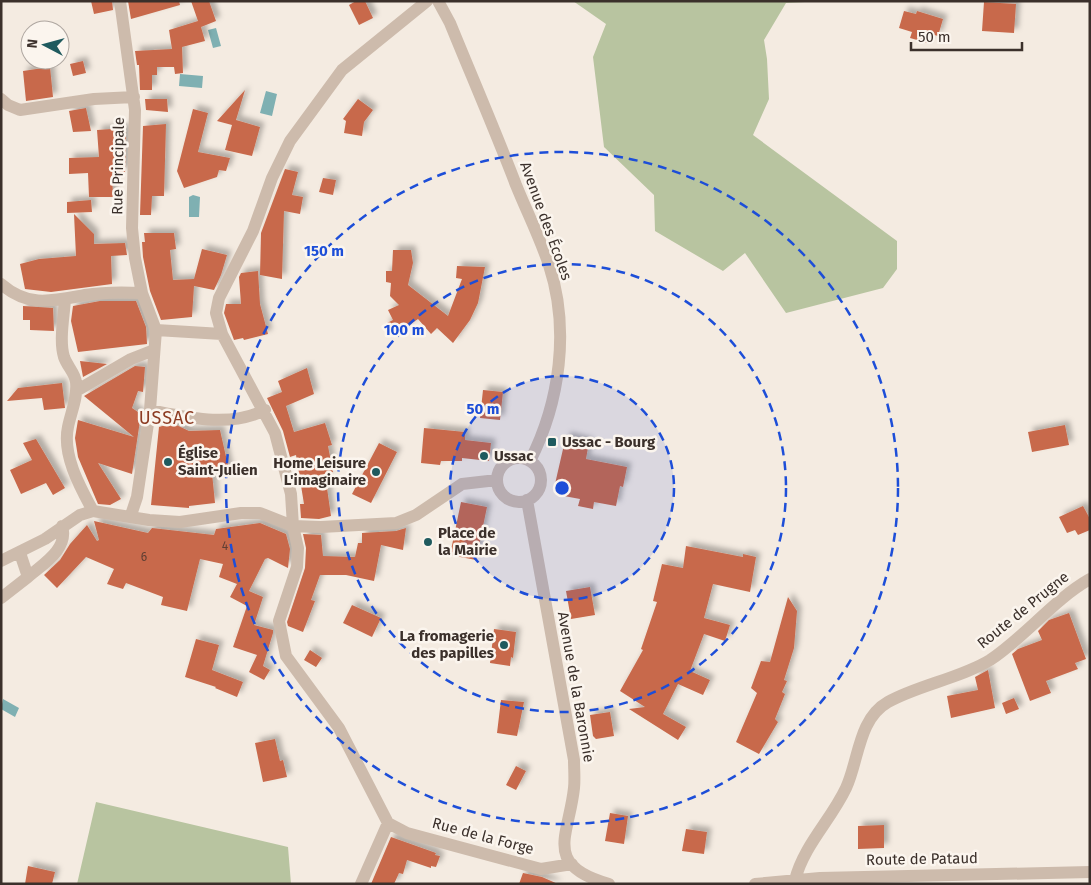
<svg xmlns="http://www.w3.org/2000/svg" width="1091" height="885" font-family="'Fira Sans',sans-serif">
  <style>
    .green { fill: #b8c4a0 }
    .water { fill: #7fb0b2 }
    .building { fill: #c8694b; filter: url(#shadow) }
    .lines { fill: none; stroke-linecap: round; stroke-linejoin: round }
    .minor { stroke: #cdbbac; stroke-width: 12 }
    .ring { fill: none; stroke: #1d4ed8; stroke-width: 2.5; stroke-dasharray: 9 6 }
    .poi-dot { fill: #1f5a5e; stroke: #fbf5ee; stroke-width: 2 }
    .labels { text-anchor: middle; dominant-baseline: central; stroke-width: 5; stroke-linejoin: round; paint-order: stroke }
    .number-label { font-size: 12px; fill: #5e3e33 }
    .street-label { font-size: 15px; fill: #3b302b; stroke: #fbf5ee }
    .poi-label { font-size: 15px; font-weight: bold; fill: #3b302b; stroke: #fbf5ee; text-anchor: start }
    .quarter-label { font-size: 18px; letter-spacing: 1px; fill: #8c3b22; stroke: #fbf5ee }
    .centre { fill: #1d4ed8; stroke: #fbf5ee; stroke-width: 2.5 }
    .ring-label { font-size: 15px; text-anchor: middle; font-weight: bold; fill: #1d4ed8; stroke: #fbf5ee; stroke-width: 5; stroke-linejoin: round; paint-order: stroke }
  </style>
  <defs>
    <filter id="shadow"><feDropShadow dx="4.5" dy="-4.5" stdDeviation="2.5" flood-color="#0004"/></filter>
  </defs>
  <rect width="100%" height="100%" fill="#f4ebe1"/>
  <path class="green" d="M573,1H824L786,3L764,40L767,59L769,99L753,135L897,241V269L883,288L786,313L745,253L723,271L655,231L654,195L604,147L593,57L606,24Z
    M96,802L288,847L291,884H77Z"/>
  <path class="water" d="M216,28L221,46L213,48L208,30Z
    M180,74L203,76L202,88L179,86Z
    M266,91L277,94L272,116L260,113Z
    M193,195L200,197L199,217H189V197Z
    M3,699L19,708L15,717L1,709Z"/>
  <path class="building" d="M91,1H112L113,10L94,14Z
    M128,1H179L180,5L131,19Z
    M191,1H209L216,21L201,27L205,41L182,47L183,73L175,74L174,67H157V75H152V90H140L139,65H137L135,51L172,49L169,30L198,21Z
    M356,1H365L373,18L359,25L349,5Z
    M984,2L1016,4L1014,33L982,31Z
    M904,11L916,14L917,11L943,19L938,36L931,34L928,43L910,38L912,32L899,28Z
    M83,61L86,73L73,76L70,64Z
    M50,67L53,97L26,101L23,71Z
    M245,90L236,120L260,127L252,156L225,150L232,125L217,121Z
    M145,99H167L168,112L146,110Z
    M358,99L373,110L364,122L362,136L344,133L346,121L343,119Z
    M86,108L91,131L73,132L69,111Z
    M193,109L208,113L198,152L230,158L226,171L219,170L217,177L184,188L177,171Z
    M166,124L164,196H152L151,215H140L143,126Z
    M126,128L125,172L112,173L113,197H89L88,173L69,174V158L99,157L97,130Z
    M285,169L298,172L292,195L303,197L300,214L284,211L282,279L260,275L261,233Z
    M323,178L336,180L333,195L319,192Z
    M91,200L92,212L67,213V202Z
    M74,214L94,234V244L125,243L127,255L111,256L112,284L51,292L25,289L20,264L39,259L76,256Z
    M144,233H174L176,249L170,250L173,280L194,279L202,249L227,255L221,275L214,290L194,286L192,317L161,320L150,291L143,257L142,242H145Z
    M393,250H411L413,263L408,285L448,316L462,279L456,278L457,266L485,267L478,303L470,320L453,343L437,328L431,334L418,319L402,330L389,335L385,324L393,320L388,310L399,305L390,296L391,283L386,282V271H392Z
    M258,271L260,304L268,334L244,340L243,338L234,340L224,313L226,304H241L239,277L241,273Z
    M100,301H136L146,327L147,344L78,352L71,321L73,306Z
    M23,306L53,308L54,331L30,330V320H23Z
    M80,361L107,364L83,377Z
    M135,366L145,367L143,392L138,391L132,408L141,414L132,474L98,463L121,499L110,505L98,504L78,457L75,438L78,420L134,437L84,396Z
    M307,368L314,394L286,406L294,432L325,423L332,445L328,446L333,472L325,474L331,516L319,519L301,518L300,504H304L296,455L290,457L283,431L267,398L282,392L278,381Z
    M62,383L65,408L44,410L42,398L7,401L18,388Z
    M483,390L503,392L500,420L480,418Z
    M172,423L189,431L220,430L229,470L212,473L215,503L189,506V508L151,505L159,427Z
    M1065,425L1069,445L1032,452L1028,432Z
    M424,428L465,432V440L491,443L489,461L462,458V461H441L440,465L421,463Z
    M566,436L589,442L586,459L627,467L623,487L620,486L616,506L594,502L593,509L578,506L580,499L564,496L566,486L555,484Z
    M36,439L65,488L53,495L46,483L21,494L10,470L32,460L23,443Z
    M379,443L397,452L371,503L352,494Z
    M461,502L487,507L476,560L450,555Z
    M1083,506L1090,519V530L1078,535L1075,530L1067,533L1059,517Z
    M94,521L148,533L152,528L214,535L216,529L260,523L286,534L290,549L288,568L268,558L265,559L249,591L263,597L254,625L273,630V633L263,666L270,670L264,680L249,672L257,655L233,647L247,606L230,597L237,584L219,577L223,564L200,559L187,611L161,605L163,597L126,583L123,589L107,584L114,569L86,557L57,588L44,575L60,560L70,544L87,525L97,541L99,540Z
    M406,528L403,550L381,545L374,581L346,575H320L311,600L315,601L303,632L288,626L287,622L305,568L306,548L303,534L321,535L323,556L355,557L358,543H362V533L396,531Z
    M686,546L743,557V554L756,557L750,592L713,584L704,618L730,625L725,641L704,634L690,671L710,680L703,695L678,684L663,714L686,727L678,740L629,709L645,707L620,691L643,650L641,649L657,602L653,601L662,564L683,568Z
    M590,587L595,615L571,619L566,591Z
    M788,597L797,611L794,648L784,680L787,681L782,692L785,694L775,719L778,722L759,754L736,742L757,693L751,688L761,661L770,662Z
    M352,605L381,618L372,637L343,623Z
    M1069,613L1086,659L1075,663L1078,669L1046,681L1051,693L1030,701L1012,654L1018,649L1042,640L1038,631L1049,620Z
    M494,629L516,632L513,658L511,657L510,666L490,663Z
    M196,639L219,645L212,670L243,682L237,697L215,688L216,687L185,677Z
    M310,650L322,658L316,667L304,660Z
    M988,670L995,708L951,718L947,696L978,690L975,677Z
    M1014,698L1019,709L1006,714L1002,703Z
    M501,700L524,702L517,736L497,733Z
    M610,712L614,736L596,739L593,736L590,715Z
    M275,739L280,761L283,760L287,777L263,782L255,743Z
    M516,766L526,771L516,790L506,785Z
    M610,813L628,816L624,844L605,841Z
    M884,825V848L858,849V826Z
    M686,829L707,832L704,854L682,851Z
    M391,837L436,853L435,855L440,856L436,867L431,866V868L407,860L403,874L399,873L394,884H371Z
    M28,866L55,872L52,884H25Z
    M523,873L542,877L558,884H519Z"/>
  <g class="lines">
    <path class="minor" d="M120,1L135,110L132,228L135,258L142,293L156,330L150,410L137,497L131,515
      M438,1L450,23C472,77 495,130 516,185C527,212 540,238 549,265C570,329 560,402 530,461
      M1,99L8,105L20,110L94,99L134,97
      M1,284C29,308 52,301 85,295C103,292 124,292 142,293
      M65,299C64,317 59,340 64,357C67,366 75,373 76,382C78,397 71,412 68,427C62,455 80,487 93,511
      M156,330L222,334
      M76,391L131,359L154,350
      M150,410C186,417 230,428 265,410
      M497 480a22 22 0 1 1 44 0a22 22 0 1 1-44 0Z
      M527,500L574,760C574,769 575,779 574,788C569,836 542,865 609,884
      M20,553L28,577C43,564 69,549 62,526
      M1,561L45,539L80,515L93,511L149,520L180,522L241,513H260L293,526L291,494L275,433L222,334L216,313L219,298L253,231L272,178L290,141L342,70L427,1
      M1,598L28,577
      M388,823L407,833L541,869L572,864
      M795,880C804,845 831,820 846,788C859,760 858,719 888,702C918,685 961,678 990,660C1025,637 1053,600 1090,579
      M361,884L388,823L339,728L286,656L279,621L297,567L298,548L293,526L321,527L396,523L416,515L462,484L497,480
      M755,884L820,878L1090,872"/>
  </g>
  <circle cx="562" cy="488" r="112" fill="#1d4ed8" fill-opacity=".12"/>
  <g class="ring">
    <circle cx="562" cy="488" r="112"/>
    <circle cx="562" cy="488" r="224"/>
    <circle cx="562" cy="488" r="336"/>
  </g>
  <g class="poi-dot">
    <rect x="547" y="437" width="10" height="10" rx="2.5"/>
    <circle cx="484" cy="456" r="5"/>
    <circle cx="168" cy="462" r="5"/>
    <circle cx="376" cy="472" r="5"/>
    <circle cx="428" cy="542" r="5"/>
    <circle cx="504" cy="645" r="5"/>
  </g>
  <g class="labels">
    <g class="number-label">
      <text x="225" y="546">4</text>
      <text x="144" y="557">6</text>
    </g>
    <g class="street-label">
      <text transform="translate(118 166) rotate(-89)">Rue Principale</text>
      <text transform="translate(546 221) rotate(70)">Avenue des Écoles</text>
      <text transform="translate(1023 610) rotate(-39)">Route de Prugne</text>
      <text transform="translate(576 687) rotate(80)">Avenue de la Baronnie</text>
      <text transform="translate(483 836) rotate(15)">Rue de la Forge</text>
      <text transform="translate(922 859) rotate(-1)">Route de Pataud</text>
    </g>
    <g class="poi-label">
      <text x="562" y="442">Ussac - Bourg</text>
      <text x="178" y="453">Église<tspan x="178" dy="17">Saint-Julien</tspan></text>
      <text x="494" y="456">Ussac</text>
      <text x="366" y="463" text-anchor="end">Home Leisure<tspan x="366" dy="17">L'imaginaire</tspan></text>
      <text x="438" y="533">Place de<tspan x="438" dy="17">la Mairie</tspan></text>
      <text x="494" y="636" text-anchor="end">La fromagerie<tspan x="494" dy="17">des papilles</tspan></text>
    </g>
    <g class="quarter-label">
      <text x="167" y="418">USSAC</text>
    </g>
  </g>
  <circle cx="562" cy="488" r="8" class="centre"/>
  <g class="ring-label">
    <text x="324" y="256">150 m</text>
    <text x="404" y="335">100 m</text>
    <text x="483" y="414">50 m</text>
  </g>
  <rect width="1091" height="885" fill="none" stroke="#3b302b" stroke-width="5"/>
  <g transform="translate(45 45) rotate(276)"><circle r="24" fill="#fbf5ee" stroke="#aea6a0"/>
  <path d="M0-4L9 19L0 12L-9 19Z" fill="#1f5a5e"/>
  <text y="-8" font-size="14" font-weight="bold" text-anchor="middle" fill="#3b302b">N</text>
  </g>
  <path d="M911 42v8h111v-8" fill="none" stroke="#3b302b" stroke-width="2.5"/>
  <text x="918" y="42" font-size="15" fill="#3b302b" stroke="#fbf5ee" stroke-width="4" paint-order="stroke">50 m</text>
</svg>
